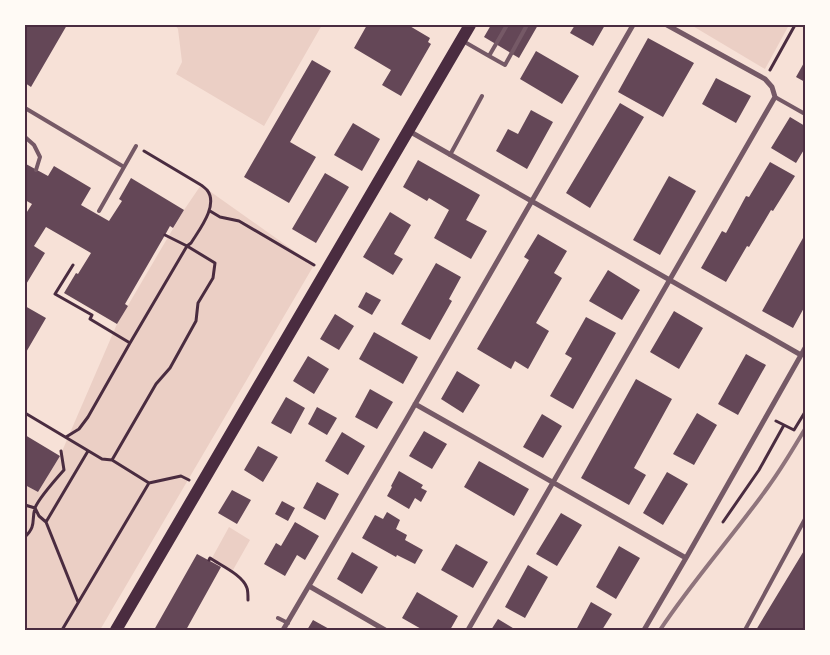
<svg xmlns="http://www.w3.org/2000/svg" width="830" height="655" font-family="Barlow,sans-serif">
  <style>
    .green { fill: #ebcfc5 }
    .building { fill: #644757 }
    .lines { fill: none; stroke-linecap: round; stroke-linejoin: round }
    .path { stroke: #4a2c40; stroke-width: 3 }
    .service { stroke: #755966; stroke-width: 4 }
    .minor { stroke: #755966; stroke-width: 5 }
    .primary { stroke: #4a2c40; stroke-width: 12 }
    .rail { stroke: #8f747c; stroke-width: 4 }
    .neatline { fill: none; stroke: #4a2c40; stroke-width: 2 }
  </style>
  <rect width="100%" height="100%" fill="#f7e1d7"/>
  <path class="green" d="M175,25H322L264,126L176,74L182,62L178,29Z
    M691,25H789L765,69Z
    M201,185L314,265L100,630H25V485L38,492L60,456L117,324L184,210Z
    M229,527L250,540L233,570L212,558Z"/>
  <path class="building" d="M25,25H67L31,87L25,83Z
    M367,25H408L430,38L428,42L431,44L401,96L382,85L391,70L354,48Z
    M491,25H538L519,58L484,37Z
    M575,25H605L593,46L570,33Z
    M648,38L694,63L663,117L618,92Z
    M536,51L579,76L562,104L520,79Z
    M312,60L331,71L290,142L316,157L289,203L244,177Z
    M805,61V82L796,77Z
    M716,78L751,96L736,123L702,104Z
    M620,103L644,117L590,208L566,193Z
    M531,110L553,122L527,169L496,151L508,129L518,134Z
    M790,117L805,126V148L796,163L771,148Z
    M353,123L380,139L362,171L334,155Z
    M418,160L480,195L466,220L487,231L471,259L434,238L449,210L429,198L427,201L403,187Z
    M770,162L795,176L773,211L771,210L749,247L747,246L726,282L701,268L722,231L726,233L746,196L749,197Z
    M26,164L48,176L54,166L91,188L81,205L109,221L122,201L119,199L131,178L184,210L173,228L170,226L165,235L125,304L128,306L117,324L64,293L76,273L78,274L91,253L46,227L34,246L45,253L25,286V215L32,204L25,200Z
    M325,173L349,187L316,243L292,229Z
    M669,176L696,191L660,255L633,240Z
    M390,212L411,225L394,254L403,259L393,275L363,257Z
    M538,234L567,251L554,273L562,278L536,323L549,331L528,369L515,361L511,369L477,349L529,260L524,257Z
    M803,238L805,239V306L793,328L762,311Z
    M436,263L461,277L449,299L452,301L430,340L401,324Z
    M608,270L640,290L622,320L589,301Z
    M366,292L381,300L372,315L358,307Z
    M25,306L46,318L25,354Z
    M674,311L703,328L679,369L650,352Z
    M335,314L354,326L339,350L320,339Z
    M586,317L616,333L573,409L550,396L572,358L565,354Z
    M374,332L418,357L403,384L359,359Z
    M746,354L766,365L738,415L718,404Z
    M308,356L329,369L314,394L293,381Z
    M457,371L480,385L463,413L441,399Z
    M636,379L672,399L634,468L646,475L629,505L581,478Z
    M370,389L393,402L377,429L355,417Z
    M286,397L305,408L291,434L271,423Z
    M317,407L337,418L327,435L308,424Z
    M697,413L717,425L694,465L673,454Z
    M542,414L562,426L543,458L523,447Z
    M424,431L447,444L432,469L409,456Z
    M342,432L365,446L348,475L325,461Z
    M25,435L60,456L38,492L25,485Z
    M258,446L278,457L263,482L244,470Z
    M479,461L529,489L514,516L464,487Z
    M399,471L423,485L421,488L427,491L421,502L415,498L409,509L387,496L392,487L391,486Z
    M667,472L688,484L663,525L643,513Z
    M317,482L339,494L325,520L303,508Z
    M232,490L251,500L237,524L218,513Z
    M282,501L295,508L288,521L275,514Z
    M387,512L400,520L396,529L407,535L405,540L423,550L415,564L397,555L396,557L362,538L375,515L383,519Z
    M561,513L582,525L557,566L536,554Z
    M295,522L319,536L305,560L297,555L285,576L264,564L276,543L281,546Z
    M456,544L488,562L473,588L441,570Z
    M619,546L640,558L616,599L596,587Z
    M805,549V628L804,630H756Z
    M352,552L378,567L362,594L337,579Z
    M197,554L221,567L186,630H154Z
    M528,565L548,577L525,618L505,607Z
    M417,592L458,616L450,630H423L402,618Z
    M591,602L612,614L602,630H576Z
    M498,619L516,630H491Z
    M313,620L331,630H307Z"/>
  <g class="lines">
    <path class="path" d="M770,70L795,25
      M210,211L220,217L239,221L314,265
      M73,265L55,294L92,315L90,319L130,343
      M25,413L102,459L112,460L149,483L181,476L189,480
      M776,421L794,430L805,412
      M66,437L79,429L88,417L130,343L187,246L165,235
      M112,460L156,384L170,368L196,321L198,303L213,278L215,263L187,246L191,243C199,230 219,205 207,190C205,188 203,186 201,185L144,151
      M25,505L35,508L39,516L46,522
      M723,522L759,470L784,425
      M25,537C37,525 31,521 35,508C39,498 56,479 64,470L61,451
      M209,560L210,558C220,565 243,575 247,588C248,591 248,596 248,600
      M78,602L46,522L88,451
      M62,630L149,483"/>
    <path class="service" d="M463,41L489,56L507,25
      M489,56L505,65L527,25
      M775,97L805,114
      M25,108L124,167
      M25,137L34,145L40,157L36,170
      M450,155L482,96
      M99,211L136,146
      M278,618L288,623
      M745,630L805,519"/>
    <path class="minor" d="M409,131L801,355
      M415,404L686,558
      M309,586L385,630
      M283,630L406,420L633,25
      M468,630L775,97L772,87L765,79L667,25
      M644,630L686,558L805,348"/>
    <path class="primary" d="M116,630L470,25"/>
    <path class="rail" d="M660,630C693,580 733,536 768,487C782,468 793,449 805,429"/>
  </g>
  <rect width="830" height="655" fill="none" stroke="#fffaf5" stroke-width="52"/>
  <rect x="26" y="26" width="778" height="603" class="neatline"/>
</svg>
